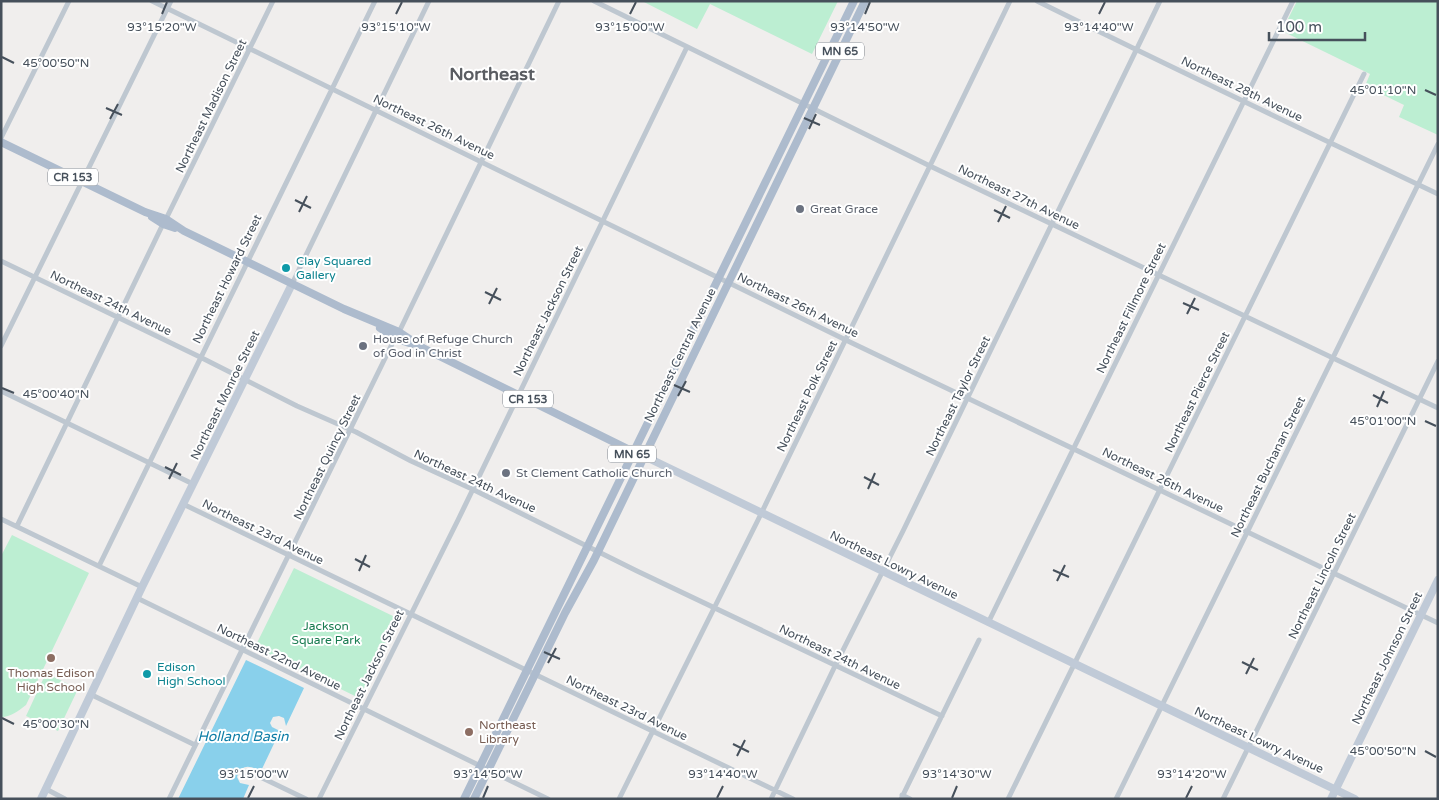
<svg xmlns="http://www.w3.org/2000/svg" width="1439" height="800" font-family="'Varela Round',sans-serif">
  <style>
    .green { fill: #bceed2 }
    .water { fill: #89d0eb }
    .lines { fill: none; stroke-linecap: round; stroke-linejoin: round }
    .street { stroke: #bec7d0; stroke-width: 5 }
    .secondary { stroke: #c0cad7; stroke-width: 8 }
    .primary { stroke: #adbbcd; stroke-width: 8 }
    .ticks { fill: none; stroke: #46505b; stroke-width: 2 }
    .worship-dot { fill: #6b7280; stroke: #fff; stroke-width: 2 }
    .culture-dot { fill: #0f9aa8; stroke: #fff; stroke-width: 2 }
    .education-dot { fill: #8d6e63; stroke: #fff; stroke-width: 2 }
    .labels { text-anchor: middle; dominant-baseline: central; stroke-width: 4; stroke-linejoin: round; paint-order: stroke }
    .shield { fill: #fff; stroke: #7e848c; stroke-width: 1 }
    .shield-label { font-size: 11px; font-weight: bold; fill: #46505b }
    .street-label { font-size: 12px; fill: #46505b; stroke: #fff }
    .worship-label { font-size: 12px; fill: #5b616d; stroke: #fff; text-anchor: start }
    .culture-label { font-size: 12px; fill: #0d838f; stroke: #fff; text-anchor: start }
    .park-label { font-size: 12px; fill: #187b50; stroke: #fff }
    .education-label { font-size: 12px; fill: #785e54; stroke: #fff }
    .water-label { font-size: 14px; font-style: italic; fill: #0e7da6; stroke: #fff }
    .district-label { font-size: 18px; font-weight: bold; fill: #5a5d62; stroke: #fff }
    .ticks-label { font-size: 12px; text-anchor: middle; fill: #46505b; stroke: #fff; stroke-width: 4; stroke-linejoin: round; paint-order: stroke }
  </style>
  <rect width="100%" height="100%" fill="#f0eeed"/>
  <path class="green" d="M642,1H838L812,54L710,4L697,29Z
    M1297,1H1438V135L1399,117L1404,105L1365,86L1370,74L1282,31Z
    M12,535L89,573L26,705C18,711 11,717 1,717V556Z
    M294,568L397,618L359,698L255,647Z
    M46,673L78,689L58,731L26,716Z"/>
  <path class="water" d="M246,660L304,688L286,726L284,718L279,716L273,717L270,723L272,727L280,731L261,771C250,766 242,763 237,777L240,783L249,785L243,799H178Z"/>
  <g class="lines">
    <path class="street" d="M152,1L852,343L1438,623
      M594,1L930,166L1438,408
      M1037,1C1170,67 1304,130 1438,194
      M1,138L69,1
      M166,219L273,1
      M1,261L200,357L297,406L356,432L411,461L472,489L637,571L942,716
      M292,284L429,1
      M399,332L559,1
      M1,346L171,1
      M1,391L193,484
      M183,504L793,799
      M1,519L142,587
      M17,526L163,224
      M99,566L375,1
      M137,598L548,799
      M988,623L1293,1
      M92,695L195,745
      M247,776L252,773L306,799
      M46,789L65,799
      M902,795L910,799
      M169,799L395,338
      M319,799L458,520L687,47
      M619,799L758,520L1010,1
      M771,799L835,666L903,531L1160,1
      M901,799L979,640
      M1008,799L1364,74
      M1116,799L1438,144
      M1223,799L1438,361"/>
    <path class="secondary" d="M644,456L1355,799
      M41,799L142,587L292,284
      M1331,799L1438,580"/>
    <path class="primary" d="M1,142L145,212L166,219L184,231L344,309L399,332L423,348L636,453
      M152,217L163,224L175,228
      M380,328L395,338L412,344
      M464,799L854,1
      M474,799L565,613L594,560L865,1"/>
  </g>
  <path class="ticks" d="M162,14L167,2M396,14L402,2M630,14L636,2M865,14L870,2M1099,14L1105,2M2,57L14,63M1425,90L1436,95M106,108L122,115M804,118L820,125M110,119L118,104M809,129L816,114M295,200L311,208M994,210L1010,218M299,212L307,196M998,222L1006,206M485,292L501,300M1183,303L1199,310M489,304L497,288M1187,314L1195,298M674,385L690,392M2,388L14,393M1373,395L1388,403M678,396L686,381M1377,407L1384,391M1425,421L1436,426M165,467L181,475M864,477L879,485M169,479L177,463M868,489L875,473M355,559L370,567M1053,570L1069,577M359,571L366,555M1057,581L1065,565M544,652L560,659M1242,662L1258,670M548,663L556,648M1246,674L1254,658M2,718L14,724M733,744L749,752M1425,751L1436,757M737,756L745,740M248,798L254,786M483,798L488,786M717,798L723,786M952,798L957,786M1186,798L1192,786"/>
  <g class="worship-dot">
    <circle cx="800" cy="209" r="5"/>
    <circle cx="363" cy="346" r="5"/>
    <circle cx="506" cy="473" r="5"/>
  </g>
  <g class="culture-dot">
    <circle cx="286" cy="268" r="5"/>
    <circle cx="147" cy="674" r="5"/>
  </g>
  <g class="education-dot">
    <circle cx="51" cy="658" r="5"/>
    <circle cx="469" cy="732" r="5"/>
  </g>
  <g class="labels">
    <g class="shield">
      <rect x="816" y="42.5" width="48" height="17" rx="4"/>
      <rect x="48" y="168.5" width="50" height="17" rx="4"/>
      <rect x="503" y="390.5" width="50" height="17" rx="4"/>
      <rect x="608" y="445.5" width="48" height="17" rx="4"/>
    </g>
    <g class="shield-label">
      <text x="840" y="51">MN 65</text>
      <text x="73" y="177">CR 153</text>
      <text x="528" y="399">CR 153</text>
      <text x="632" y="454">MN 65</text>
    </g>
    <g class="street-label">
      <text transform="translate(1242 89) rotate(26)">Northeast 28th Avenue</text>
      <text transform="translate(211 106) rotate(-64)">Northeast Madison Street</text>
      <text transform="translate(434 127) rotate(26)">Northeast 26th Avenue</text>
      <text transform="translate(1019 197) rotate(26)">Northeast 27th Avenue</text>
      <text transform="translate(227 279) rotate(-64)">Northeast Howard Street</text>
      <text transform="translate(111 303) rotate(26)">Northeast 24th Avenue</text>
      <text transform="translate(798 305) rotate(26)">Northeast 26th Avenue</text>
      <text transform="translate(1131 308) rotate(-64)">Northeast Fillmore Street</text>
      <text transform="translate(548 311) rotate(-64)">Northeast Jackson Street</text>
      <text transform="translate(680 355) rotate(-64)">Northeast Central Avenue</text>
      <text transform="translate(1197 392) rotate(-64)">Northeast Pierce Street</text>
      <text transform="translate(225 395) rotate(-64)">Northeast Monroe Street</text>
      <text transform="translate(807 396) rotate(-64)">Northeast Polk Street</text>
      <text transform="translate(958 396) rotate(-64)">Northeast Taylor Street</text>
      <text transform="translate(327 457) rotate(-64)">Northeast Quincy Street</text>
      <text transform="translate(1268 467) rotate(-64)">Northeast Buchanan Street</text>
      <text transform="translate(1163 480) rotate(26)">Northeast 26th Avenue</text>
      <text transform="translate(475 481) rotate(25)">Northeast 24th Avenue</text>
      <text transform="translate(263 532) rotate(26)">Northeast 23rd Avenue</text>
      <text transform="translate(894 565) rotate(26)">Northeast Lowry Avenue</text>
      <text transform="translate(1322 576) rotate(-64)">Northeast Lincoln Street</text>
      <text transform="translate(279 657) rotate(26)">Northeast 22nd Avenue</text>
      <text transform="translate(840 657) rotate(26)">Northeast 24th Avenue</text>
      <text transform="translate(1387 658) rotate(-64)">Northeast Johnson Street</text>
      <text transform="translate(369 675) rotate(-64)">Northeast Jackson Street</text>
      <text transform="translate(627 708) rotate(26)">Northeast 23rd Avenue</text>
      <text transform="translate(1259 740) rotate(25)">Northeast Lowry Avenue</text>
    </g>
    <g class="worship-label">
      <text x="810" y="209">Great Grace</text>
      <text x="373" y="339">House of Refuge Church<tspan x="373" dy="14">of God in Christ</tspan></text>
      <text x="516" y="473">St Clement Catholic Church</text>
    </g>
    <g class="culture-label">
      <text x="296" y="261">Clay Squared<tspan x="296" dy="14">Gallery</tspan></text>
      <text x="157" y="667">Edison<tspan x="157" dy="14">High School</tspan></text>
    </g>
    <g class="park-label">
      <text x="326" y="626">Jackson<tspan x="326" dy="14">Square Park</tspan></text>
    </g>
    <g class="education-label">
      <text x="51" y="673">Thomas Edison<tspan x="51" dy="14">High School</tspan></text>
      <text x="479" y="725" text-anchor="start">Northeast<tspan x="479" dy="14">Library</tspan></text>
    </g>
    <g class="water-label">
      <text x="243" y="736">Holland Basin</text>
    </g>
    <g class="district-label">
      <text x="492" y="74">Northeast</text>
    </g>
  </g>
  <g class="ticks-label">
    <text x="162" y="31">93°15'20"W</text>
    <text x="396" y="31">93°15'10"W</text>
    <text x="630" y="31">93°15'00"W</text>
    <text x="865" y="31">93°14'50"W</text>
    <text x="1099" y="31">93°14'40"W</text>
    <text x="56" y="67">45°00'50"N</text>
    <text x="1383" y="94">45°01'10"N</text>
    <text x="56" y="398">45°00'40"N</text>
    <text x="1383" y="425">45°01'00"N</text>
    <text x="56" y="728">45°00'30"N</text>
    <text x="1383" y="755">45°00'50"N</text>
    <text x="254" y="778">93°15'00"W</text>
    <text x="488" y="778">93°14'50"W</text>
    <text x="723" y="778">93°14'40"W</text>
    <text x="957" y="778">93°14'30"W</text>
    <text x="1192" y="778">93°14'20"W</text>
  </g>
  <rect width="1439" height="800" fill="none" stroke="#46505b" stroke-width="5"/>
  <path d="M1269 32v8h96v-8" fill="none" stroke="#46505b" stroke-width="2.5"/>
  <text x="1276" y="32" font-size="15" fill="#46505b" stroke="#ffffff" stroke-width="4" paint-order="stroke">100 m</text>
</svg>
